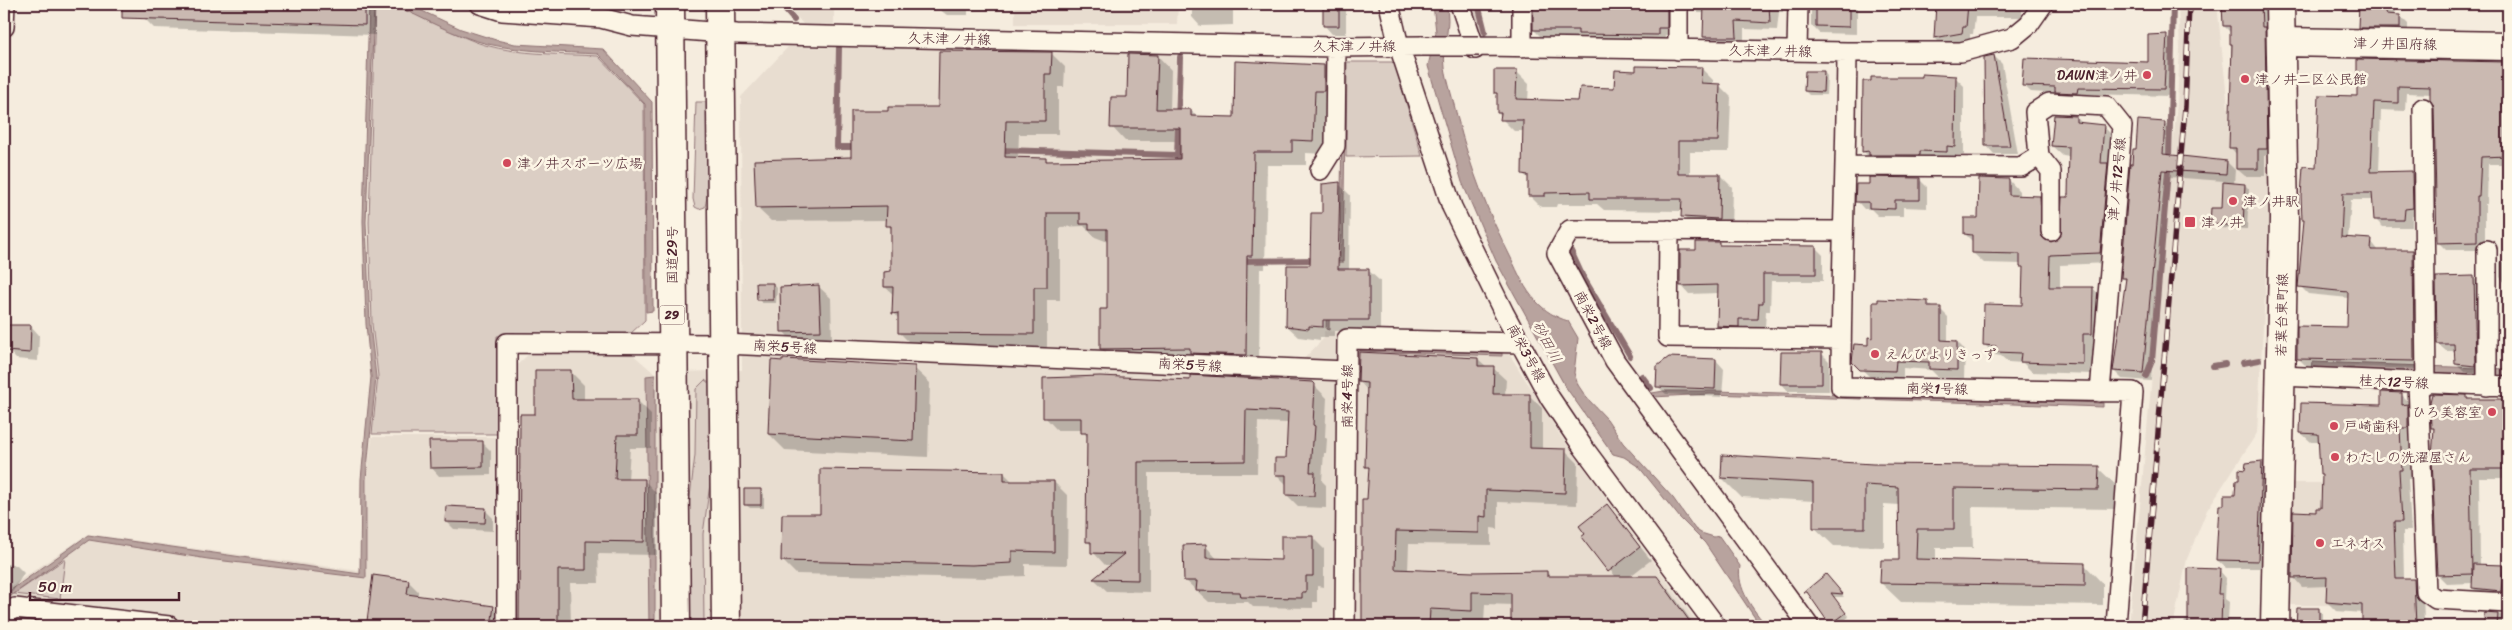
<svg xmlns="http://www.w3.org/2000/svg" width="2512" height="630" font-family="Sriracha,'Klee One',sans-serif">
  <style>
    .built { fill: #e8ddd0 }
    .green { fill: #dbcec4; stroke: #927678 }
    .water { fill: #b8a39e; stroke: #8c6e70 }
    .shadow { fill: #0003 }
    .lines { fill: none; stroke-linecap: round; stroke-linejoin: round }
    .stream { stroke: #8c6e70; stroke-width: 6 }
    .building { fill: #cab9b1; stroke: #4a1f2b }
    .street-casing { stroke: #4a1f2b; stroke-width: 22 }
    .secondary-casing { stroke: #4a1f2b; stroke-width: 31 }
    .highway-casing { stroke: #4a1f2b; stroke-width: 31 }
    .street { stroke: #fcf5e5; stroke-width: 19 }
    .secondary { stroke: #fcf5e5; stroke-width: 28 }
    .highway { stroke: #fcf5e5; stroke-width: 28 }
    .rail-casing { stroke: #4a1f2b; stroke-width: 5.5 }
    .rail { stroke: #fcf5e5; stroke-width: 4; stroke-dasharray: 11; stroke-linecap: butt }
    .street-bridge-casing { stroke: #4a1f2b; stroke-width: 22; stroke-linecap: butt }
    .street-bridge { stroke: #fcf5e5; stroke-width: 19 }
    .poi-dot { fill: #d1495b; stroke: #fcf5e5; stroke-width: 2 }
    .labels { text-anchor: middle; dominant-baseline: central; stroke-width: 5; stroke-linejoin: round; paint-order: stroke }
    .shield { fill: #fcf5e5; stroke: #7f5f63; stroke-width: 1 }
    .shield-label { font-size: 12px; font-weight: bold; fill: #4a1f2b }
    .street-label { font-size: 14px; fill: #4a1f2b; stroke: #fcf5e5 }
    .poi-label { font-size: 14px; fill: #4a1f2b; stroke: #fcf5e5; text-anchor: start }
    .water-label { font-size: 15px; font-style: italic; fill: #704d53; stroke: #fcf5e5 }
  </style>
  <rect width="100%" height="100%" fill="#f5ecde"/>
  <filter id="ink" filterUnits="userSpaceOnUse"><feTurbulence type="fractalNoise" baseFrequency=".02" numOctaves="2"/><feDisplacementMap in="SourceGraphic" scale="10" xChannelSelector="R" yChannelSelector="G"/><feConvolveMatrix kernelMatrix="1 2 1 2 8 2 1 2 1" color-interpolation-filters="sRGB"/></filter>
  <g filter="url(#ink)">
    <path class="built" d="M786,4H834V26L803,24Z
      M1015,4H1178L1177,24H1015Z
      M2178,4H2217L2228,108L2270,109L2269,222L2257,433L2207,510L2187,559L2173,626H2129L2177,103L2180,49Z
      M788,47L1176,51L1170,357L1299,364L1324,338V331L1496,337L1508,352L1560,435L1700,626H4V598L8,588L88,534L367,572V479L372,437H516L515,367L531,352H630L654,373L742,370L741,97Z
      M2292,483H2351V605H2290Z"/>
    <path class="green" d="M375,4C407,4 451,35 485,45C521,55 561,54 598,56L644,104L645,320L629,335L497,336L498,434H372L378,376L372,324L369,222Z
      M1466,4H1476L1485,36H1478Z
      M1347,62H1392L1395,65L1422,156L1346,157Z
      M696,102H709L707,197L705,207L699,209L695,207L693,199Z
      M705,380L710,384L712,446L710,484L703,534L704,626H689L686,531L695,455L696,389Z
      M65,559L60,599L14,594Z"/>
    <path class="water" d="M369,4H374L366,222L370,325L376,377L366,479V578L208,559L89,540L4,601V595L88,535L360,574L361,479L371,377L366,324L363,221Z
      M392,4H407L461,29L496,40L515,44L603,49L652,102L653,311L646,312L645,104L598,54C561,52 524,52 488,44C454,36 423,18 392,4Z
      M1433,4H1446C1452,25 1442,46 1445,68C1448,84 1453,100 1457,116C1470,167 1487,211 1511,258C1518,273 1525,290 1536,301C1545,311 1555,317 1568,321L1578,338L1574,373L1578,385L1586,397L1607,419L1623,443L1673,498L1695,529L1701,533L1714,537L1719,536L1740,566C1736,588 1753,610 1767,626L1759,624L1705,543L1680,518L1639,467L1624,457L1613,454L1565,386L1496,261L1462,182L1428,66L1436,32Z
      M1343,62H1346L1343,262H1330L1329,330L1326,329L1327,259L1340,258Z
      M1360,348L1502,353V356L1360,351Z
      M2312,362L2508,369V376L2311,368Z
      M655,375V626H649L646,376Z
      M1664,391H1716L2103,403V407L1710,394L1653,397L1652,393Z"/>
    <path class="shadow" d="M144,4H375V35L154,28L144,18Z
      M932,4H1003V10H968V15H947Z
      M1140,4H1161V9L1145,8Z
      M1192,4H1233V25L1200,26L1192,17Z
      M1324,4H1346V34H1332L1324,25Z
      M1534,4H1681L1674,35H1665V42L1588,41L1584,38H1542L1534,30Z
      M1690,4H1783V12H1779L1777,30L1744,29V45L1712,44L1704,37L1705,13H1698Z
      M1811,4H1857V34L1819,33L1811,25Z
      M1936,4H2022V17H1975L1973,34H1970V41L1943,46L1935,38Z
      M2224,4H2272L2274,155H2265V176H2245L2237,169V155L2231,148V33L2224,26Z
      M2360,4H2395V16H2400L2408,24V36L2367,35L2359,27Z
      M2166,36L2174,43L2171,96L2085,94L2084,100L2064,99L2059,94L2031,92L2023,85L2149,63Z
      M1051,53L1065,67L1064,87H1058V134H1019L1018,159H1046L1048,162L1181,160V141H1125L1112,127L1128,98L1158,56L1171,70L1170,110H1191L1198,118H1235L1324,66L1337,80L1326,154L1306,153V165H1267L1265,269H1260L1259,368L1115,362L1101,348L1108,310V242L1095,237L1084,226L1060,227V300H1047V347L913,346L899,332V319L894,313V295L885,287L892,273V230L888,225V220L771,221L757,208L852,158L889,112L939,109Z
      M1994,56L2002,64L2018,154H1994L1986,145Z
      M2359,60L2505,63L2508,66V164H2488L2487,204H2485V250H2446L2438,242L2436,108L2432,94L2406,93L2405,111L2381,110L2379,173H2412L2420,181V216H2412V227H2383L2375,219L2374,200H2351L2348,238L2371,241L2379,251L2413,252L2421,260L2422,369L2306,366L2298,358L2349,328V298L2308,294L2300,286L2305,222L2303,220L2317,168L2359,98Z
      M1701,68L1713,80V85H1719L1731,97L1729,152H1690V175H1720L1732,187L1731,231L1695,228L1683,216V211L1604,210L1597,204H1557L1556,207H1541L1529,195V179L1523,174L1524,131H1514L1502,119L1498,112L1499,96L1495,93L1517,72L1529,84L1528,101L1579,103L1616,89L1638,72Z
      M1824,72L1827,76L1826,95H1809L1805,91Z
      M1955,77L1964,86V155H1956V160H1872L1863,151Z
      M2076,117L2083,124L2103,126L2114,137L2110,263L2060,265V288H2093L2103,299L2102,345L2093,344V374L2032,372L2023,363L2008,362L2001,356L1995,355L1985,345L2023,306L2024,270L2021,264L1984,263L1973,253V242L1965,234L1979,219L2009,180L2019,191V197L2039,198L2050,208L2051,244L2062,238L2070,198V157L2063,156L2052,146Z
      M2164,123L2173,131L2171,156L2227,162L2235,170L2234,184L2245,185L2249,189L2247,229L2215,228L2212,224L2223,209L2224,181L2169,177L2151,381L2122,379L2114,371L2126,281L2122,277L2133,165L2137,151Z
      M1919,179L1927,187V208L1903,207V216H1878L1871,209H1864L1857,201Z
      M1339,184L1350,195L1349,270H1368L1380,281V331H1334V337H1320V340L1299,337L1287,326L1311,267L1323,214Z
      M1718,243L1722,247H1815L1823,255V281H1771L1770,311H1766L1765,327H1747V334H1726L1718,326L1719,293L1689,294L1681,285L1697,252Z
      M2500,262H2508V299L2506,284L2500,277Z
      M2473,277L2481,285L2483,373L2464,372L2456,364L2455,351H2446L2438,344Z
      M773,284L777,288L776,303H762L758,299Z
      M818,286L831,298L832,343L795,344L783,331Z
      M1927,302L1934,308L1940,309L1948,317V342H1957L1965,350L1964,378L1938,377L1931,370L1903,368V379L1870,377L1854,362L1874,339Z
      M31,326L39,335L38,361L16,359L8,350Z
      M1821,353L1829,361V391H1788L1781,383Z
      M1478,359L1487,367L1493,368L1506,380L1505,395H1529L1542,408V449L1565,450L1578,463L1577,505L1498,502V529L1491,528V545L1409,544L1408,571L1473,574L1547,572L1551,577H1616L1582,537L1607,506L1651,560L1629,577L1656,578L1670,591L1695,626H1512L1513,605L1485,604L1484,623L1442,622V626H1363L1364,586L1361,583L1363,500H1368L1370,470L1367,466L1368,391L1360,382Z
      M1716,360L1724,369L1722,397L1666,394L1657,386Z
      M914,368L930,383L928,457L785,450L769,434Z
      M571,372L584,385V401H638L651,414V448H630L628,480H644L657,494V555L598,554L599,583H570L571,626H521V416H536Z
      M1312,383L1327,398L1325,437L1327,439L1326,453H1324L1322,481L1326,485V508L1299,507L1287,495V485L1277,475L1287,459L1289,423L1258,422L1257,473H1149V592L1107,591L1095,580L1113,565H1105L1093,552V547L1088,542V438L1082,430H1057L1045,417Z
      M2401,394L2410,403L2417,437H2409L2411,479H2408L2411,531H2403L2404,580H2414L2423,590L2424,623L2484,625L2485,614L2502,615L2508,620V626H2363V613L2336,611L2327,602L2328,586L2302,587L2293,577L2317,513L2322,509L2323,475L2320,442H2311L2301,433L2382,407Z
      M2467,397L2471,400H2508V478H2479L2480,566H2504L2508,571V599L2481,596L2473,588V583L2447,584L2438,575L2435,431L2432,428Z
      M482,442L491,451V475L439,476L431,467Z
      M2261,462L2270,471L2266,568H2226L2217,560L2225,506L2236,496L2247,471Z
      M1873,465L2098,468L2118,487L2117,509L1972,507L1973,548H1936V561L2084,564L2103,584V605L1901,602L1881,583L1900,561L1899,505L1884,504V547L1834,546L1814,527V501L1741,497L1722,478Z
      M1004,473L1013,482H1054L1068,496L1067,565L1025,564V576L986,578L796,574L783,561L821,516Z
      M760,490L764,494V508H750L746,505Z
      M485,510L493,518V531L454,529L446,521Z
      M1313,538L1324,549V587L1317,586V602H1313V608L1253,607L1248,602H1209L1185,580L1205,545L1217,559L1282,561Z
      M4,564L16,565L24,573L4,606Z
      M2219,570L2226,578L2225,599L2229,602L2228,619L2249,620L2256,626H2184L2185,620H2189Z
      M1825,575L1844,597H1832L1849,617L1836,626L1831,624L1811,596L1806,592Z
      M408,581L418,591V597L493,608L503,617L502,626H374L369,621Z
      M2318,609L2322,613V626H2298Z"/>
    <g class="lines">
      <path class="stream" d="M780,4L794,20
        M1478,4L1485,32
        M839,48L837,147H858
        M998,150L1177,155
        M1177,158L1180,57
        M1571,251L1582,275L1630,356
        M1239,261L1317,260
        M2243,363L2259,360
        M2213,366L2225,364
        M1642,376L1651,388
        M2146,376L2152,361L2169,159L2173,4"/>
    </g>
    <path class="building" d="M122,4H365V25L122,18Z
      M1323,4H1339V26H1323Z
      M1533,4H1663L1664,6H1667V28H1658V35L1578,34V30H1533Z
      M1704,4H1769L1770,23L1736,21L1737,37H1703Z
      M1816,4H1849V27L1816,26Z
      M1936,4H1968L1966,27H1963L1962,33L1934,38Z
      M2222,4H2261L2262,27H2265L2267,149H2258V169H2236V148H2229L2232,44H2230V26H2223Z
      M2359,4H2387L2386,14L2400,15V28H2358Z
      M2167,34L2164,89L2078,88L2077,93L2055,92V87L2022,86L2024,58L2148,62V35Z
      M939,51L1052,52L1051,74H1045V121H1006L1005,157L1046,158V161L1180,159V128H1110L1111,97H1127L1128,54L1158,55L1156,109H1191V116L1234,117L1235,61L1324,65V91H1315L1313,141L1292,140V152H1254L1252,256H1247L1246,355L1190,353V348L1100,349V309H1107V229H1089V224H1080V213H1047V287H1034V334L898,333V313L892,314L893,287H884V272L891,271V226H886L887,206L756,208L754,160L851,157V111H888V107H938Z
      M1994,55L2010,146H1985L1984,57Z
      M2357,59L2506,62L2503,107H2508V156L2481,157L2479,196H2477V242L2437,243L2434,108L2430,100V87L2398,86V103L2374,102L2371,172L2412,171L2413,208L2405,209L2404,220H2374L2372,193H2343L2341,237L2372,239L2371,250H2413L2414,361L2297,359V326L2347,327L2348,292L2298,287L2304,220H2302L2301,196L2303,166L2316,167L2319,95L2357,96Z
      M1636,66L1702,67L1701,83L1720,84L1718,141H1678V174H1720L1719,219L1681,217L1682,199H1590V192L1545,193V196H1528V175L1522,174L1523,120H1500L1501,113H1497V93H1494V70H1517L1516,99L1578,101L1580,87L1614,88L1615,70L1636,71Z
      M1805,71H1824L1823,92L1804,91Z
      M1922,74L1956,76L1955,147L1947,146V152L1920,151V155H1869V151L1862,152L1863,81H1871V77H1922Z
      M2054,115L2076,116V122L2104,125L2101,163H2108L2100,253L2050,255L2049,287H2093L2092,334H2083V364L2020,362L2021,353L1996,352V346L1983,345L1984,304L2022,305L2023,267H2020V254L1972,253V235L1964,234V218H1978L1979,178L2009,179V195L2040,196L2042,237L2051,242L2060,237L2062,197H2068L2069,147L2051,146Z
      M2138,120L2165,122L2163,154L2227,161L2226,174L2162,170L2143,373L2113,371L2126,278H2121L2130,164H2132L2133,149H2136Z
      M1869,177L1920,178V200H1895V209L1869,208V202H1855L1856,184H1869Z
      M1340,182L1338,269H1369V320H1323V327L1309,326V329L1286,326L1287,265H1310L1311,213H1322V184Z
      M2223,182L2245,184L2243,226L2210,224L2211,208H2222Z
      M1696,242H1719V245L1816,246V274H1763V303H1759L1758,319H1739V327L1717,326L1718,285L1680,286V250H1696Z
      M2474,276L2476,366L2455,364L2454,344H2437L2436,277Z
      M756,283H773V300H757Z
      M819,285L821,331L781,332L780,287Z
      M1878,299L1928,301V307H1941V340L1957,341V370L1929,369V362L1896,361L1895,371L1860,370L1852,362L1854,344L1868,345V337L1873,338V302H1878Z
      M7,325H31L30,353L6,351Z
      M1359,352L1478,358V366H1494L1493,394H1530V448L1566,449L1565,493L1486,490V517L1479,516V533L1396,531L1395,569L1473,572L1547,571V576H1657L1693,626H1511V593L1472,592V611L1430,609L1429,626H1362V499H1367L1369,467H1365L1367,383L1358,382Z
      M1781,352H1822V384H1780Z
      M1669,357L1716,359L1715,389L1656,387L1657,366Z
      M783,359L915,366L913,441L768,434L771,360L783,361Z
      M535,370H571L572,399H638V435H617L615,479H645L644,542L586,541V570H558V626H519L520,414H535Z
      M1190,375L1313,382L1315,384L1313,425L1315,426L1314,441H1312L1310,472H1315L1314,496L1286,495V475H1275V458H1286L1288,412L1246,410L1245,461L1138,462V580L1093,579L1124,554L1091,553V542H1086L1087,433H1081V418H1043V378L1100,376L1190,380Z
      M2381,392L2402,393V405L2408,404V428H2400L2402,470H2399L2402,522H2394L2396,579H2414L2416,626H2362V605L2326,602L2327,577L2292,578L2293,511L2316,512V508H2321L2322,474H2320L2318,434L2300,433L2301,403L2381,405Z
      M2432,394L2467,395V399H2508V469H2470L2472,574L2437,575L2432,458L2434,428H2431L2430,402Z
      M429,441H483V467L430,468Z
      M1722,455L1873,464L2099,466L2098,490L1954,488V529H1917L1916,559L2085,563V586L1880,583L1881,560H1899L1898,487L1865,485V528H1813V483L1721,478Z
      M2262,461L2258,561L2216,560L2219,505H2224V495H2235L2236,480H2239V469L2245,470L2246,463Z
      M820,469L1004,472V481H1054V552L1012,551V563L972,565L781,561L782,514H820Z
      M744,489H761V505H744Z
      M1607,504L1640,547L1608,572L1581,537L1585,534L1579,526Z
      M446,506L486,508L485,523L445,522Z
      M1281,536H1313V576H1306V592H1302V598L1241,597L1240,592L1196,591L1197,581H1184L1183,545L1206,544V558L1281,560Z
      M2473,564L2504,565L2501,591L2472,588Z
      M2188,568L2220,569L2218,594H2222L2221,626H2188Z
      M1826,574L1843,594L1831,593L1846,613L1830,625L1807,592H1804Z
      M373,575L409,580L407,594L494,606L491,626H407L367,621Z
      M2297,608H2319V626H2296Z
      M2484,613L2498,614L2497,626H2483Z"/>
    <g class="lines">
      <defs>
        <path id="street" d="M480,4L502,11L601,18L632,26L737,34L1336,47L1422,46
          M1389,4L1399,46L1452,207L1504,313L1550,398L1583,447L1716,626
          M1460,4L1475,49
          M1678,4V50
          M4,27L5,4
          M1479,46L1847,52H1961L2012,38L2029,24L2043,4
          M1522,47V4
          M1797,51L1798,4
          M1847,52C1846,164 1841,275 1841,387L2133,392L2116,626
          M2423,108L2426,384
          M2039,156L2051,171V231
          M1846,166L2021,167L2039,156L2035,112L2049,103L2106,106L2122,126L2100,392
          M1320,170L1335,146L1336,47
          M1669,230L1668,337L1841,339
          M2487,250V386
          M2281,376L2508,386
          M2418,383L2426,592L2436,599L2508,603
          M4,615L15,608L169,626
          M507,626V343L724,344L1347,371
          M1345,626L1347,339L1520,343
          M1809,626L1615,361L1557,253L1570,230L1842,231"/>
        <path id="secondary" d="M2282,42L2508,46
          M2275,626L2284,219L2280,4"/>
        <path id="highway" d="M670,4L676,626
          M720,4L726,626"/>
      </defs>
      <use href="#street" class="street-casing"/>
      <use href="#secondary" class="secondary-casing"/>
      <use href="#highway" class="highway-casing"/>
      <use href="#street" class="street"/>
      <use href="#secondary" class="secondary"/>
      <use href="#highway" class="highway"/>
      <defs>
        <path id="rail" d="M2142,626L2185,107L2189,4"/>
      </defs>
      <use href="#rail" class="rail-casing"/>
      <use href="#rail" class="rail"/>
      <defs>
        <path id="street-bridge" d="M1422,46H1479"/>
      </defs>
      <use href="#street-bridge" class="street-bridge-casing"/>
      <use href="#street-bridge" class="street-bridge"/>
    </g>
  </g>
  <g class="poi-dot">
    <circle cx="2147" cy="75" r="5"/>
    <circle cx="2245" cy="79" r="5"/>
    <circle cx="507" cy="163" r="5"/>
    <circle cx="2233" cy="201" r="5"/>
    <rect x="2184" y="216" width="12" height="12" rx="2.5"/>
    <circle cx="1875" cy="354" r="5"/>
    <circle cx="2492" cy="412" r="5"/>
    <circle cx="2334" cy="426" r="5"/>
    <circle cx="2335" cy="457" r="5"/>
    <circle cx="2320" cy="543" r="5"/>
  </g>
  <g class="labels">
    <rect class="shield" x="659.5" y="305.5" width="25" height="19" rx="4"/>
    <g class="shield-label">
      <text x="672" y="315">29</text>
    </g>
    <g class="street-label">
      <text transform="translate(949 39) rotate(1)">久末津ノ井線</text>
      <text transform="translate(2395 44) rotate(1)">津ノ井国府線</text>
      <text x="1354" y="46">久末津ノ井線</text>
      <text transform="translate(1770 51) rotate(1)">久末津ノ井線</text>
      <text transform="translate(2117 179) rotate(-85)">津ノ井12号線</text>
      <text transform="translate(672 255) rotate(-90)">国道29号</text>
      <text transform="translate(2282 315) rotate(-89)">若葉台東町線</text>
      <text transform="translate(1593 320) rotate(62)">南栄2号線</text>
      <text transform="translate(785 347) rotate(3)">南栄5号線</text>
      <text transform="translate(1526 353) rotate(61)">南栄3号線</text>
      <text transform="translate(1190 365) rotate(3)">南栄5号線</text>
      <text transform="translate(2394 382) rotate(3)">桂木12号線</text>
      <text transform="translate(1937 389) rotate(1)">南栄1号線</text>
      <text transform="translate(1347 396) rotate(-90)">南栄4号線</text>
    </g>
    <g class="poi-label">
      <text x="2137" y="75" text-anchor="end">DAWN津ノ井</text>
      <text x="2255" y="79">津ノ井二区公民館</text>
      <text x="517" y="163">津ノ井スポーツ広場</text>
      <text x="2243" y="201">津ノ井駅</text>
      <text x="2201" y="222">津ノ井</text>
      <text x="1885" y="354">えんびよりきっず</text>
      <text x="2482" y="412" text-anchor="end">ひろ美容室</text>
      <text x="2344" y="426">戸崎歯科</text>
      <text x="2345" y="457">わたしの洗濯屋さん</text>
      <text x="2330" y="543">エネオス</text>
    </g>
    <g class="water-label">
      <text transform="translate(1547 342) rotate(62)">砂田川</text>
    </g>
  </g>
  <rect width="2512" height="630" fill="none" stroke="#fcf5e5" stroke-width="20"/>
  <rect x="10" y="10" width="2492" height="610" fill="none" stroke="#4a1f2b" stroke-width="2" filter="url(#ink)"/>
  <path d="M30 592v8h149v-8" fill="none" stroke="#4a1f2b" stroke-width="2.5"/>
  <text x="38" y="592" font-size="15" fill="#4a1f2b" stroke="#fcf5e5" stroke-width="4" paint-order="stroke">50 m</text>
</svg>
